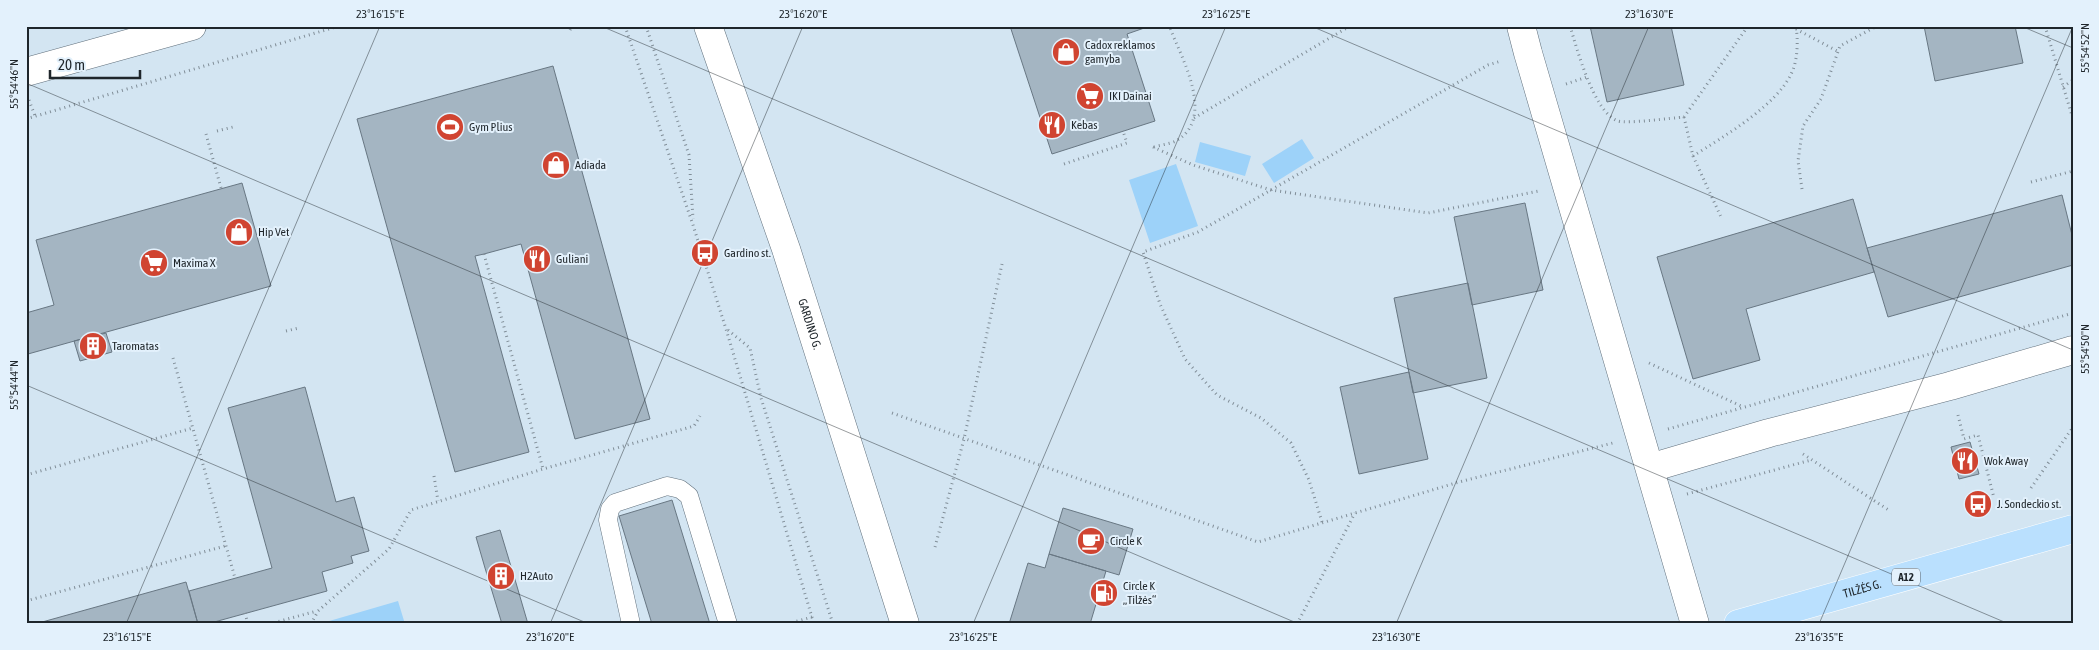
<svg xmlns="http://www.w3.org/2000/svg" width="2099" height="650" font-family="'Asap Condensed',sans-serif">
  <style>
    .green { fill: #9dd2f9 }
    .building { fill: #a4b5c2; stroke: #687783 }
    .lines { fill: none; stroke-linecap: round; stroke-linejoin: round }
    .service-casing { stroke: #62717d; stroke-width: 19 }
    .minor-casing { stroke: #62717d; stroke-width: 29 }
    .secondary-casing { stroke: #62717d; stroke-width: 29 }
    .trunk-casing { stroke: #fff; stroke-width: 29 }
    .path { stroke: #818e98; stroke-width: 3; stroke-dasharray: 1 4; stroke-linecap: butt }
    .service { stroke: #fff; stroke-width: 18 }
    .minor { stroke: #fff; stroke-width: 28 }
    .secondary { stroke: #fff; stroke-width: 28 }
    .trunk { stroke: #bae0fe; stroke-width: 28 }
    .ticks { fill: none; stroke: #1f262b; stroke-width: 1; stroke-opacity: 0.45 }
    .labels { text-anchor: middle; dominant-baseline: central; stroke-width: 4; stroke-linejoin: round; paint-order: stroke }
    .shield { fill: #e3f1fc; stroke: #5a636a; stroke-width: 1 }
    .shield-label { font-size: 11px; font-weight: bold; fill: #1f262b }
    .poi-label { font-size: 12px; fill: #1f262b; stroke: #e3f1fc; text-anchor: start }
    .street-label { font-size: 12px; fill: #1f262b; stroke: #e3f1fc }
    .neatline { fill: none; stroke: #1f262b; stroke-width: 2 }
    .ticks-label { font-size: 12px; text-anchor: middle; fill: #1f262b }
  </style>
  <rect width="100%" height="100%" fill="#d3e5f2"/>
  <path class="green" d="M1302,139L1314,158L1274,183L1262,164Z
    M1200,142L1251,156L1245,176L1195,162Z
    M1176,164L1198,226L1150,243L1129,180Z
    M398,601L405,624H319Z"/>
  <path class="building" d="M1010,26H1150L1127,34L1155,121L1052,154Z
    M1590,26H1671L1684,85L1607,102Z
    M1924,26H2015L2023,63L1935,81Z
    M553,66L650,419L575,439L521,244L484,254L475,256L529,452L455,472L357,119Z
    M242,183L271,286L28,354L26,348V313L54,305L36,240Z
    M2062,195L2073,239V265L1888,317L1867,248Z
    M1853,199L1874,272L1746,309L1760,360L1693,379L1657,257Z
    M1525,203L1543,290L1472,305L1454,217Z
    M1468,283L1487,378L1413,393L1394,298Z
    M106,333L112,352L80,361L74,341Z
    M1409,372L1428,459L1359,474L1340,387Z
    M305,387L336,502L354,497L369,551L351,556L353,563L322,572L327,591L207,624H198L189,591L272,568L228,408Z
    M1970,442L1979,474L1959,479L1951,447Z
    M672,500L710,624H652L619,516Z
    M1063,508L1133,529L1119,575L1049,554Z
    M500,530L516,583L528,624H502L485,568L476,537Z
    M1049,554L1106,571L1090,624H1009L1028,563L1045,568Z
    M186,582L198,624H35Z"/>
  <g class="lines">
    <defs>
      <path id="service" d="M631,624L608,520L610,509L615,503L667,486L680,489L689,496L728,624"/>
      <path id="minor" d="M1521,26L1528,53L1695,624
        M26,72L192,26
        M1650,468L1769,433L1950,386L2073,350"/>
      <g id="secondary">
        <path id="s1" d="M708,26L786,249L905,624"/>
      </g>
      <g id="trunk">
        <path id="s2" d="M1738,624L2073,529"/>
      </g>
    </defs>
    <use href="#service" class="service-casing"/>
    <use href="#minor" class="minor-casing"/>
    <use href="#secondary" class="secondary-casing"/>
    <use href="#trunk" class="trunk-casing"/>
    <path class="path" d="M625,26L693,225L726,329L814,624
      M646,26L689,155L693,219
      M1570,26C1577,49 1594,113 1618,121C1627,124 1672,118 1684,117L1748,26
      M2045,26L2073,119
      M1796,29L1839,52
      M570,30L572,26
      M1566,84L1587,77
      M2063,87L2073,80
      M29,100L35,116
      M1684,117L1693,156L1721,217
      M1194,118L1350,26
      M26,119L339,26
      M217,131L233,127
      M206,134L221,188
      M1153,147L1193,165L1271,190L1428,213L1539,191
      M1154,147C1160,145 1170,144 1176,141C1216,118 1182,59 1170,28
      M1693,156C1723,137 1778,105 1792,72C1798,59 1798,40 1796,26
      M1064,164L1127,143L1123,131
      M2031,182L2073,171
      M1802,189L1798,161L1803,126L1821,99L1840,46L1877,26
      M484,254L543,469
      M728,330L750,348L761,398L833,624
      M286,331L299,328
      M173,358L235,578
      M1649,363L1741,406
      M892,413L1258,542L1459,482L1613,443
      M1958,415L1964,439L1978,435L1994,498
      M1668,429L2073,313
      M1803,454L1890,511
      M26,475L193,428
      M434,476L438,501
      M2031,488L2073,427
      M1687,494L1811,460
      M1322,522L1309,480L1291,443L1261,418L1217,395L1185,359L1160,304L1143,252L1198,232L1488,65L1501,61
      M935,547L964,439L1002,264
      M26,601L225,546
      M245,613L248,624
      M269,624L317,611
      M311,624L318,611L389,549L411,510L543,469L694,426L700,416
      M787,624L812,617
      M1297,624L1355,513"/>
    <use href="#service" class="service"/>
    <use href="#minor" class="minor"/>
    <use href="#secondary" class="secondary"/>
    <use href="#trunk" class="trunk"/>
  </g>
  <path class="ticks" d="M601,26L2009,624M1311,26L2073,350M2021,26L2073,48M26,83L1299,624M26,385L589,624M126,624L380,26M550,624L803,26M973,624L1226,26M1396,624L1649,26M1819,624L2073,26"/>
  <defs>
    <symbol id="shop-disc" viewBox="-11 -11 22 22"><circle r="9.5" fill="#d04431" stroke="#e3f1fc"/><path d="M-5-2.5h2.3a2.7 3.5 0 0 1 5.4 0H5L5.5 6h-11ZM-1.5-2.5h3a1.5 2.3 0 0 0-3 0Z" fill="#fff"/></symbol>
    <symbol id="supermarket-disc" viewBox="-11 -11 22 22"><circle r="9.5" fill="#d04431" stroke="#e3f1fc"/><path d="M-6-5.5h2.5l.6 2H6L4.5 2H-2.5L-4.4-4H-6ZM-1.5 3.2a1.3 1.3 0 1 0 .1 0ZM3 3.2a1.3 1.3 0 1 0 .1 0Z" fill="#fff"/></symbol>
    <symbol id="restaurant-disc" viewBox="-11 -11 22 22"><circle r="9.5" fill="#d04431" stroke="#e3f1fc"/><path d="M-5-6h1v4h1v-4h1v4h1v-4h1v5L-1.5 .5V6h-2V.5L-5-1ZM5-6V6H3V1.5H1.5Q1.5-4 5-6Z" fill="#fff"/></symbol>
    <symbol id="stadium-disc" viewBox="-11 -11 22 22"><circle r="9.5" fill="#d04431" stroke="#e3f1fc"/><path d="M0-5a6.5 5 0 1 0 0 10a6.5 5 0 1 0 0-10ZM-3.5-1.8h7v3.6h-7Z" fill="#fff"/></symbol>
    <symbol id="bus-disc" viewBox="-11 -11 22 22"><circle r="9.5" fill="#d04431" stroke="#e3f1fc"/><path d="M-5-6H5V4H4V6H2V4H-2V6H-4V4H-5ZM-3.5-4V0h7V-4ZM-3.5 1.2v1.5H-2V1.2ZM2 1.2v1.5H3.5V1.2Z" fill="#fff"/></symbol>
    <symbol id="building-disc" viewBox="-11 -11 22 22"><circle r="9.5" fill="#d04431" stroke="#e3f1fc"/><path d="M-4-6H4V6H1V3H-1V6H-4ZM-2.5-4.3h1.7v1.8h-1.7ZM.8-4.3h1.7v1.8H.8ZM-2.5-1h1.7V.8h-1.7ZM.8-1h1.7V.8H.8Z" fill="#fff"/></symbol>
    <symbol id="cafe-disc" viewBox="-11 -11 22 22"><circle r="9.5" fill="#d04431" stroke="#e3f1fc"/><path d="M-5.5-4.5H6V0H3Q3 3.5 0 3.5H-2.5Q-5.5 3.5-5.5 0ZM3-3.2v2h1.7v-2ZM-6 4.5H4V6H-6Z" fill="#fff"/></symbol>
    <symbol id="fuel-disc" viewBox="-11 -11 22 22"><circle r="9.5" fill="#d04431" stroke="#e3f1fc"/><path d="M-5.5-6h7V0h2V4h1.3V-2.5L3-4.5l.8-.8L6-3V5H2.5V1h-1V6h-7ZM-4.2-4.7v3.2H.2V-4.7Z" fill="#fff"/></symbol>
  </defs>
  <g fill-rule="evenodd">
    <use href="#shop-disc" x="1050" y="36" width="32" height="32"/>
    <use href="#supermarket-disc" x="1074" y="80" width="32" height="32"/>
    <use href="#restaurant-disc" x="1036" y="109" width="32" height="32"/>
    <use href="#stadium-disc" x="434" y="111" width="32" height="32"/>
    <use href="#shop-disc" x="540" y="149" width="32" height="32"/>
    <use href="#shop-disc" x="223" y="216" width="32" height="32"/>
    <use href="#bus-disc" x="689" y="237" width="32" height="32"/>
    <use href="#restaurant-disc" x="521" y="243" width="32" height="32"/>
    <use href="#supermarket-disc" x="138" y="247" width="32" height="32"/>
    <use href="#building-disc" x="77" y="330" width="32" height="32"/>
    <use href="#restaurant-disc" x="1949" y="445" width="32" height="32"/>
    <use href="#bus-disc" x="1962" y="488" width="32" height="32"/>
    <use href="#cafe-disc" x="1075" y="525" width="32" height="32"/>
    <use href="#building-disc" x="485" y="560" width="32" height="32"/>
    <use href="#fuel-disc" x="1088" y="577" width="32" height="32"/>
  </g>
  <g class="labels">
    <rect class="shield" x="1892" y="568.5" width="28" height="17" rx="4"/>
    <g class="shield-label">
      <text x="1906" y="577">A12</text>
    </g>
    <g class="poi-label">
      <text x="1085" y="45">Cadox reklamos<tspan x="1085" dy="14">gamyba</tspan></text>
      <text x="1109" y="96">IKI Dainai</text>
      <text x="1071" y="125">Kebas</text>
      <text x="469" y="127">Gym Plius</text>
      <text x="575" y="165">Adiada</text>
      <text x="258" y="232">Hip Vet</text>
      <text x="724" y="253">Gardino st.</text>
      <text x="556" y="259">Guliani</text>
      <text x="173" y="263">Maxima X</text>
      <text x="112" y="346">Taromatas</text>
      <text x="1984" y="461">Wok Away</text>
      <text x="1997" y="504">J. Sondeckio st.</text>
      <text x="1110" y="541">Circle K</text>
      <text x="520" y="576">H2Auto</text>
      <text x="1123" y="586">Circle K<tspan x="1123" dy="14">„Tilžės“</tspan></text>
    </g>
    <g class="street-label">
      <text stroke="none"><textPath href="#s1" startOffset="315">GARDINO G.</textPath></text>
      <text stroke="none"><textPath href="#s2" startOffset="129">TILŽĖS G.</textPath></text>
    </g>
  </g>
  <rect width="2099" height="650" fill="none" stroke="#e3f1fc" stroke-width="55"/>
  <path d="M50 70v8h90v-8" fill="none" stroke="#1f262b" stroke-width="2.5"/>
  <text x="58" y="70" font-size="15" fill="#1f262b" stroke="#e3f1fc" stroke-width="4" paint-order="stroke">20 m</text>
  <rect x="28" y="28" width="2044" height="594" class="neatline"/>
  <g class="ticks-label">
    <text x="380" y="18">23°16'15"E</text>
    <text x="803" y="18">23°16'20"E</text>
    <text x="1226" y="18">23°16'25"E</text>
    <text x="1649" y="18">23°16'30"E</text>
    <text transform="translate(2085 48) rotate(-90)" y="4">55°54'52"N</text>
    <text transform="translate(14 84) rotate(-90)" y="4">55°54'46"N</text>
    <text transform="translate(2085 349) rotate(-90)" y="4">55°54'50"N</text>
    <text transform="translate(14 385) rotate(-90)" y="4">55°54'44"N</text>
    <text x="127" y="641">23°16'15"E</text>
    <text x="550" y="641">23°16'20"E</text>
    <text x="973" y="641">23°16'25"E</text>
    <text x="1396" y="641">23°16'30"E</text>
    <text x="1819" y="641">23°16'35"E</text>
  </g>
</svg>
